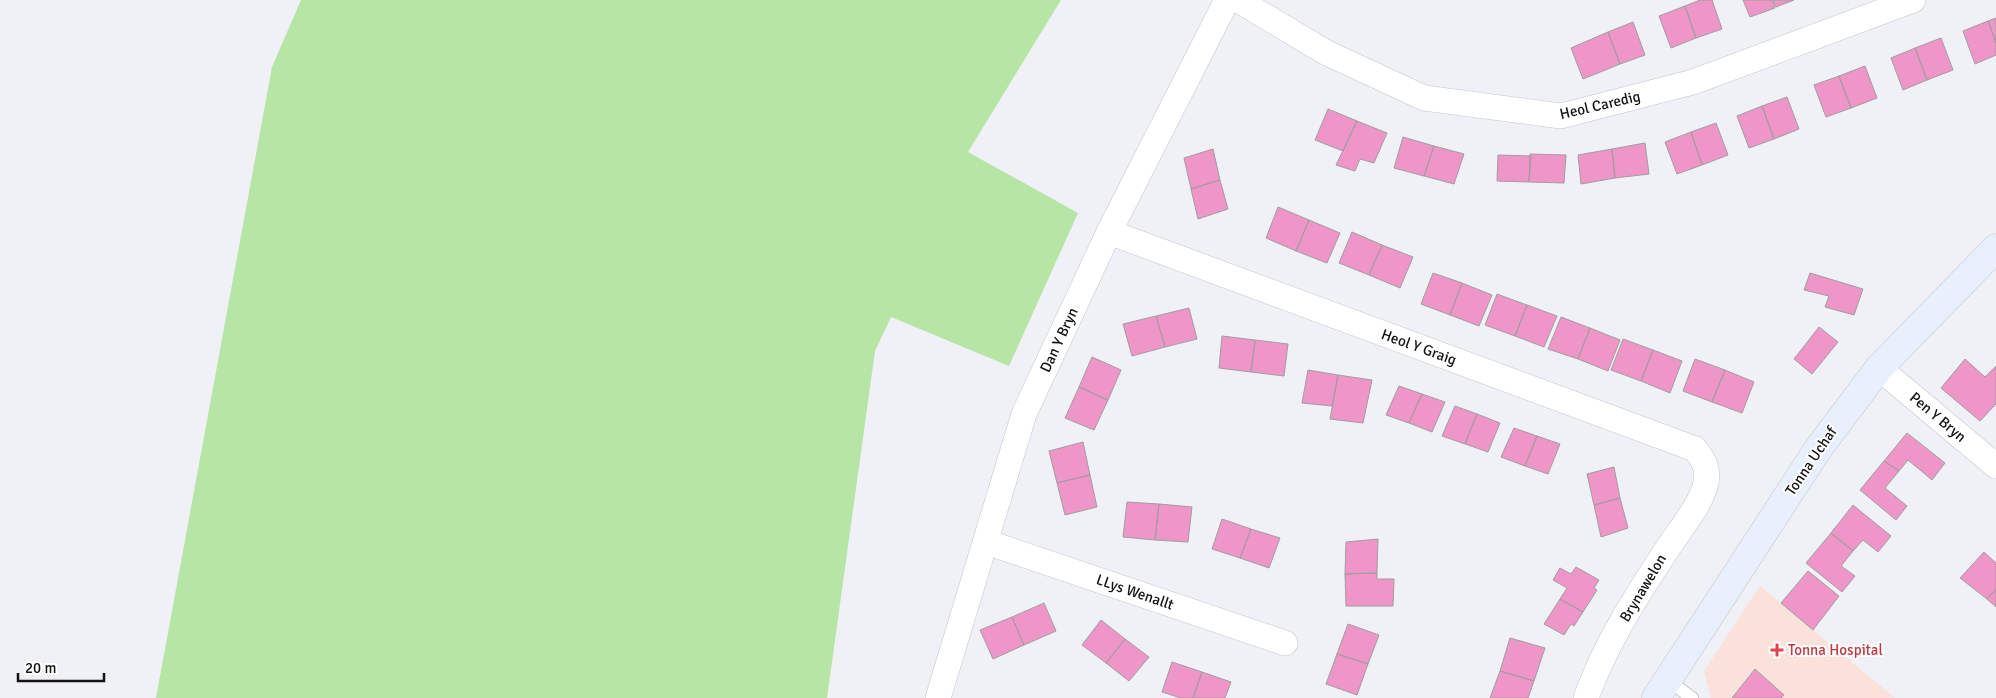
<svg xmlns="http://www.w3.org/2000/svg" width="1996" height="698" font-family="Signika,sans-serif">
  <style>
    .medical { fill: #fae1d9 }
    .green { fill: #b6e5a6 }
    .building { fill: #ed96c7; stroke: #a39ca0 }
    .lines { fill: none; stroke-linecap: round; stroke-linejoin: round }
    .lane-casing { stroke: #c4c4cb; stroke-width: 14 }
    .street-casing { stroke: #c4c4cb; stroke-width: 26 }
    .secondary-casing { stroke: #c4c4cb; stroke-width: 29 }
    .lane { stroke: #fff; stroke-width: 12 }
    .street { stroke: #fff; stroke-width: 25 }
    .secondary { stroke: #e7f0fc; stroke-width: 28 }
    .health-dot { fill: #e0444e; stroke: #fff; stroke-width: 2 }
    .labels { text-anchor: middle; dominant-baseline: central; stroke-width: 4; stroke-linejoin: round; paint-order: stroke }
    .street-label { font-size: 15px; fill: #131315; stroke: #fff }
    .health-label { font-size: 15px; fill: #be3a42; stroke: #fff; text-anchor: start }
  </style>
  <rect width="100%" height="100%" fill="#f0f0f7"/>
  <path class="medical" d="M1760,586L1895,698H1711L1704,671Z"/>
  <path class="green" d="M301,0H1061L968,152L1078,213L1009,366L891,317L875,351L827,698H156L272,67Z"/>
  <path class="building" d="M1700,0H1712L1722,29L1696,38L1685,6Z
    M1743,0H1772L1775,8L1750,17Z
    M1773,0H1794L1776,7Z
    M1685,6L1696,38L1671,48L1659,16Z
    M1996,18V43L1988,21Z
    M1988,21L1996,43V55L1975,64L1963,31Z
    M1633,22L1645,55L1620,64L1608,32Z
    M1608,32L1620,64L1583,79L1571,48Z
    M1941,38L1953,70L1927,80L1915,48Z
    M1915,48L1927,80L1903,90L1891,58Z
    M1865,66L1877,98L1851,108L1839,76Z
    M1839,76L1851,108L1826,117L1814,85Z
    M1787,97L1799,129L1774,139L1762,106Z
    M1762,106L1774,139L1749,148L1737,116Z
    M1328,109L1357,121L1343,151L1315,140Z
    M1357,121L1387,133L1374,163L1360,159L1355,171L1336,165Z
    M1716,123L1728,155L1702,165L1691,132Z
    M1691,132L1702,165L1677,174L1665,142Z
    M1403,137L1434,146L1424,176L1394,168Z
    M1645,143L1649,174L1615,178L1612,149Z
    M1434,146L1464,154L1454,184L1424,176Z
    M1213,149L1220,180L1191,189L1184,158Z
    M1612,149L1615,178L1581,184L1578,155Z
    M1530,154L1566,155L1564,183L1529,182Z
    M1498,155L1531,156L1529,182L1497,181Z
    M1220,180L1228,209L1198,219L1191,189Z
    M1278,207L1309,220L1296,251L1266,238Z
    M1309,220L1340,233L1327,263L1296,251Z
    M1352,232L1382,245L1369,275L1339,263Z
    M1382,245L1413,257L1400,288L1369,275Z
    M1433,273L1462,283L1450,315L1421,304Z
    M1810,273L1863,289L1854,315L1825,307L1829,296L1804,290Z
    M1462,283L1492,295L1479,326L1450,315Z
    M1497,294L1527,305L1515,336L1485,325Z
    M1527,305L1557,316L1544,347L1515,336Z
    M1189,308L1197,339L1165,347L1156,316Z
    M1156,316L1165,347L1132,356L1123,324Z
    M1561,317L1590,328L1578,359L1548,349Z
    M1819,327L1838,342L1812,374L1794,359Z
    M1590,328L1620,340L1608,371L1578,359Z
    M1222,336L1255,340L1251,372L1219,368Z
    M1623,339L1653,350L1641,381L1611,370Z
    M1255,340L1288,344L1284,376L1251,372Z
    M1653,350L1682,361L1670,393L1641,381Z
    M1092,357L1121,370L1108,400L1079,387Z
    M1695,359L1725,370L1712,402L1683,391Z
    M1965,359L1985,377L1996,366V404L1980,421L1941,388Z
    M1308,370L1338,375L1332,406L1302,403Z
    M1725,370L1754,382L1742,413L1712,402Z
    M1338,375L1372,380L1363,423L1330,419Z
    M1399,386L1422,394L1409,423L1386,415Z
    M1079,387L1108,400L1094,430L1065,418Z
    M1422,394L1445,402L1432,432L1409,423Z
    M1455,406L1477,414L1465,444L1442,436Z
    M1477,414L1500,423L1488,452L1465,444Z
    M1514,428L1537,436L1525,466L1501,457Z
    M1907,433L1945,463L1932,480L1908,460L1899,471L1884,461Z
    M1537,436L1560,444L1548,474L1525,466Z
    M1083,442L1090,475L1057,483L1049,451Z
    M1884,461L1899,471L1885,488L1907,506L1896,520L1860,490Z
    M1614,467L1620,498L1594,505L1587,474Z
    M1090,475L1097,507L1065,515L1057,483Z
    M1620,498L1628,528L1601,537L1594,505Z
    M1127,502L1159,504L1155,540L1123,537Z
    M1159,504L1192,507L1188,542L1155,540Z
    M1853,505L1891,536L1878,552L1863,540L1853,551L1831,533Z
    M1222,519L1251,529L1240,558L1212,549Z
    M1251,529L1280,538L1269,568L1240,558Z
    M1831,533L1853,551L1841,566L1855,576L1842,592L1806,563Z
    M1378,539L1377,573L1345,574L1346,542Z
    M1984,552L1996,563V589L1987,599L1960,578Z
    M1576,567L1599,580L1594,588L1597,590L1583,612L1560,599L1567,588L1553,580L1560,568L1571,574Z
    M1808,571L1839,596L1813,630L1781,603Z
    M1377,573V579H1394L1393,606H1346L1345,574Z
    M1996,589V607L1987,599Z
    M1560,599L1583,612L1574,626L1571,624L1564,635L1544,624Z
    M1044,603L1056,631L1024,645L1012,617Z
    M1012,617L1024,645L993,659L980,630Z
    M1101,620L1125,639L1106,663L1082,645Z
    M1348,624L1379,635L1368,664L1337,654Z
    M1510,638L1545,648L1534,681L1500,671Z
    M1125,639L1149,657L1129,681L1106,663Z
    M1337,654L1368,664L1357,695L1326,684Z
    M1172,662L1202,672L1193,698H1181L1162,692Z
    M1755,669L1784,695L1781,698H1732Z
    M1500,671L1534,681L1528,698H1490Z
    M1202,672L1231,682L1225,698H1193Z"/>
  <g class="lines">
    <defs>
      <path id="lane" d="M1668,680L1692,698"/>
      <path id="street" d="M1238,0L1325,52L1424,98L1561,116L1693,82L1913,0
        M1109,232L1695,449C1703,459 1709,468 1706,483C1700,507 1679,530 1666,551C1635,598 1605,645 1586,698
        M1879,368L1996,466
        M986,542L1285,643
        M938,698L1024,414L1109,232L1227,0"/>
      <path id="secondary" d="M1656,698L1818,449L1879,368L1996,248"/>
    </defs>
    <use href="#lane" class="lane-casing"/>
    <use href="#street" class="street-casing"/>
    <use href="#secondary" class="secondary-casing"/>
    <use href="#lane" class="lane"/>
    <use href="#street" class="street"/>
    <use href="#secondary" class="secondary"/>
  </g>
  <path class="health-dot" d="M1774.5 642.5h5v5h5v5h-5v5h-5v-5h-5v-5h5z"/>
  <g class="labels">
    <g class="street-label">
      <text transform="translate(1600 105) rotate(-13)">Heol Caredig</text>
      <text transform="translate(1059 340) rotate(-65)">Dan Y Bryn</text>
      <text transform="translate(1419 347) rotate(20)">Heol Y Graig</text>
      <text transform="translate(1938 417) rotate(40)">Pen Y Bryn</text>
      <text transform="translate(1811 461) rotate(-56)">Tonna Uchaf</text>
      <text transform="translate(1643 588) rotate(-59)">Brynawelon</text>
      <text transform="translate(1135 592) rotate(19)">LLys Wenallt</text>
    </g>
    <g class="health-label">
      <text x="1788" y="650">Tonna Hospital</text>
    </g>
  </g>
  <path d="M18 673v8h86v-8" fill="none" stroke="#131315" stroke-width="2.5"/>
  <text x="25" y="673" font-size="15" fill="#131315" stroke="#ffffff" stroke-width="4" paint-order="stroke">20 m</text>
</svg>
